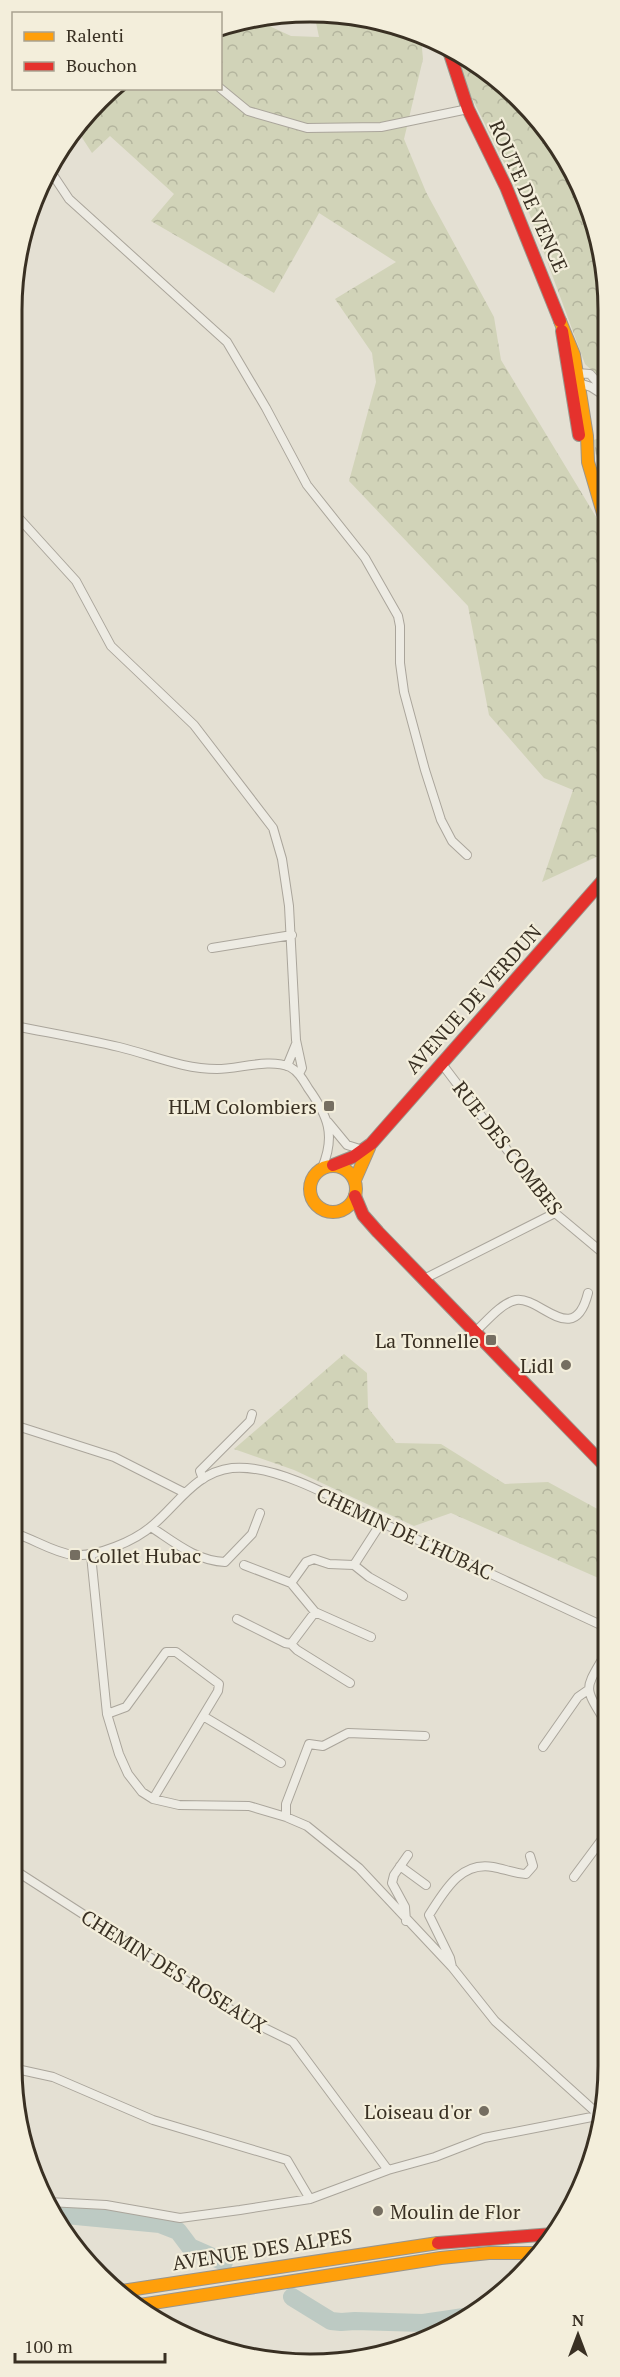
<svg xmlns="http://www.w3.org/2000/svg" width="620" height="2377" font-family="'PT Serif',serif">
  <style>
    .forest { fill: url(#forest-crowns) }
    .cemetery { fill: url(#cemetery-stones) }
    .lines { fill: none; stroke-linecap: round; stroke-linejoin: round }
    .river { stroke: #bdcac3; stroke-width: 18 }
    .street-casing { stroke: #aaa59b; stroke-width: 10 }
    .slow-casing { stroke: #9a958b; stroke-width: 14 }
    .jam-casing { stroke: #9a958b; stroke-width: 14 }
    .street { stroke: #edebe3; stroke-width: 8 }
    .slow { stroke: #ff9f0a; stroke-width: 12 }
    .jam { stroke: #e5322d; stroke-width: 12 }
    .poi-dot { fill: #756e61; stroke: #f3eedb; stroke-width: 2 }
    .labels { text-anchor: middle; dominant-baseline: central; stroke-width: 4.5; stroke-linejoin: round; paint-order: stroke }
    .street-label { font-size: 20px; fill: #393023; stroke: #f3eedb }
    .poi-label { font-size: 20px; fill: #393023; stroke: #f3eedb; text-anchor: end }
    .rim { fill: none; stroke: #393023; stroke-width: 3 }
  </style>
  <defs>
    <pattern id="forest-crowns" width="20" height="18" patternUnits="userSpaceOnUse" patternTransform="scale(1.5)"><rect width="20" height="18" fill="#d1d3b8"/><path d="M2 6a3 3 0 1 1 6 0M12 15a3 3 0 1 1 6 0" fill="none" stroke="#b4b59e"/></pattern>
    <pattern id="cemetery-stones" width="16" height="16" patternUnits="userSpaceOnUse" patternTransform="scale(1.5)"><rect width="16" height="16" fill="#ccceb6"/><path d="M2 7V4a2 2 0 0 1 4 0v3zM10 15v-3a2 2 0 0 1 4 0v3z" fill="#b0b19c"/></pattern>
  </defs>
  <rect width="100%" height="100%" fill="#e4e0d3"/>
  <path class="forest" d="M252,18L291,36L319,37L315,18H368L421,38L423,59L404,139L426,192L494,317L501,360L601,525L605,538V853L542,882L573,790L544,778L489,715L468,606L349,481L376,382L372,353L335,299L396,262L319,213L274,293L151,221L174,194L110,136L92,153L77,130L118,89L220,88L221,31Z
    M456,51L534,113L577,179L605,271V383L585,364L530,215L467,88Z
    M344,1354L367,1373L368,1408L396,1443L441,1444L505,1484L548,1482L603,1512V1580L451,1513L414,1526L294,1470L234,1449Z"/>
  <path class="cemetery" d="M605,435V487L596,455L594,440Z"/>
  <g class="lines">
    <path class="river" d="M55,2214L160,2224L178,2231L190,2247L224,2262
      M292,2297L331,2321L341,2322L355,2321L423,2323L464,2317"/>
    <defs>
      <path id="street" d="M220,88L248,111L307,128L381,127L468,109
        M51,172L69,199L227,342L266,408L307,485L365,558L398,616L400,626V663L404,692L425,770L441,820L452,841L467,855
        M576,378L579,383L591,387L605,396
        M576,379L578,373L590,374L605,391
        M17,516L76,581L111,646L194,725L273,828L282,859L289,906L296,1040L302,1068L299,1074
        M212,948L292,935
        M15,1026C50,1033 85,1039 119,1047C152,1055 183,1069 217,1069C239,1069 269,1058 290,1067C299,1072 303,1080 308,1088C328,1116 336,1135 322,1168
        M442,1064L555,1213L604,1254
        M287,1066L296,1044
        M328,1122L347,1145L363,1150
        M424,1279L555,1213
        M475,1332C486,1322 501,1303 516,1300C540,1296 574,1349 588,1293
        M14,1425L114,1457L185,1493
        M203,1479L200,1471L250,1421L252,1414
        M381,1523L354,1565L369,1577L403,1596
        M151,1527C174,1542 196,1561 225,1562L252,1534L260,1513
        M14,1533C34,1539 52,1552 73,1555C97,1557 135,1541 153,1525C178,1504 196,1472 232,1468C283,1463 358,1512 405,1534C471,1565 537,1595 603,1626
        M91,1555L107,1714L119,1754L128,1774L142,1792L153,1799L179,1805L249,1806L286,1817L307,1826L359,1868L452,1967L495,2021L599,2115
        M244,1565L291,1583L315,1612L371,1637
        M291,1583L306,1562L314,1559L329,1564L354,1565
        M237,1619L285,1643L291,1644L315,1612
        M291,1644L297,1650L350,1683
        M107,1714L126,1707L166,1652H176L219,1684L218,1691L153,1799
        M203,1716L281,1763
        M603,1718C584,1687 585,1689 603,1658
        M543,1747L578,1697L588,1690
        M286,1817V1804L309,1744L323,1746L348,1733L425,1736
        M400,1866L426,1885
        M13,1869L244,2018L293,2042L388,2170
        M574,1877L603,1838
        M406,1921L405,1907L392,1883L394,1875L408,1855
        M452,1967L450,1958L429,1915C444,1892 460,1861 493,1867C504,1869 514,1873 526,1874L533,1866L530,1856
        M12,2068L53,2077L153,2120L287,2160L310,2199
        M48,2202L106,2205L180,2218L240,2210L310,2199L388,2170L435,2157L484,2138L602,2115"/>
      <path id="slow" d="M560,321L574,355L587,436L588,462L605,520
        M310 1189a23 23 0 1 1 46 0a23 23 0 1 1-46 0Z
        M355,1180L369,1148
        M122,2291L438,2243
        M140,2305L441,2258L489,2253H536"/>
      <path id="jam" d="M448,48L468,109L506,187L560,321
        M562,331L579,435
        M333,1165L353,1157L371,1144L604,879
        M355,1196L363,1215L378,1232L603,1464
        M438,2243L553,2234"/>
    </defs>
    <use href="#street" class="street-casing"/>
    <use href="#slow" class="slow-casing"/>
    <use href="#jam" class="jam-casing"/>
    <use href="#street" class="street"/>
    <use href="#slow" class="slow"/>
    <use href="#jam" class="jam"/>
  </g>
  <g class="poi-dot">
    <rect x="323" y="1100" width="12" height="12" rx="3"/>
    <rect x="485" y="1334" width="12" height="12" rx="3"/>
    <circle cx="566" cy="1365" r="6"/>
    <rect x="69" y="1549" width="12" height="12" rx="3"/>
    <circle cx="484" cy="2111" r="6"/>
    <circle cx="378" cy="2211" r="6"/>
  </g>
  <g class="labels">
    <g class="street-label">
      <text transform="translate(529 196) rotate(66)">ROUTE DE VENCE</text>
      <text transform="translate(473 999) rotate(-48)">AVENUE DE VERDUN</text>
      <text transform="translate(508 1148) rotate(52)">RUE DES COMBES</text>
      <text transform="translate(405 1533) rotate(25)">CHEMIN DE L'HUBAC</text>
      <text transform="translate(174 1971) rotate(32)">CHEMIN DES ROSEAUX</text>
      <text transform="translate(262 2249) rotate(-9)">AVENUE DES ALPES</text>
    </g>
    <g class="poi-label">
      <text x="317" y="1106">HLM Colombiers</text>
      <text x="479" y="1340">La Tonnelle</text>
      <text x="554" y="1365">Lidl</text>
      <text x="87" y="1555" text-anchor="start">Collet Hubac</text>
      <text x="472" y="2111">L'oiseau d'or</text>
      <text x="390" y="2211" text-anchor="start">Moulin de Flor</text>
    </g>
  </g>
  <path d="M0 0H620V2377H0ZM310 22H310A288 288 0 0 1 598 310V2066A288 288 0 0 1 310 2354H310A288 288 0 0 1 22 2066V310A288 288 0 0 1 310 22Z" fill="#f3eedb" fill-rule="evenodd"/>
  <path class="rim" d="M310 22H310A288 288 0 0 1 598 310V2066A288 288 0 0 1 310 2354H310A288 288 0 0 1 22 2066V310A288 288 0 0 1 310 22Z"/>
  <rect x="12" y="12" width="210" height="78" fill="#f3eedb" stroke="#a9a291" stroke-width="1.5"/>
  <rect x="24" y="32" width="30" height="9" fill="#ff9f0a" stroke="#a9a291" stroke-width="1.5"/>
  <text x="66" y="42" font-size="18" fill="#393023">Ralenti</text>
  <rect x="24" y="62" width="30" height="9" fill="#e5322d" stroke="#a9a291" stroke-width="1.5"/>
  <text x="66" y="72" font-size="18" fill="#393023">Bouchon</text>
  <g transform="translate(578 2335)" stroke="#f3eedb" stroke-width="4.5" paint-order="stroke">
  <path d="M0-4.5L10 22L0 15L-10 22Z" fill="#393023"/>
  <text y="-9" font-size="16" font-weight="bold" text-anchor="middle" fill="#393023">N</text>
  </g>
  <path d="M15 2353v9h150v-9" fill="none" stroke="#393023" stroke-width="3"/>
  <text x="24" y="2353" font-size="18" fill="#393023" stroke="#f3eedb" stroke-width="4.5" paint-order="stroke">100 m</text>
</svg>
